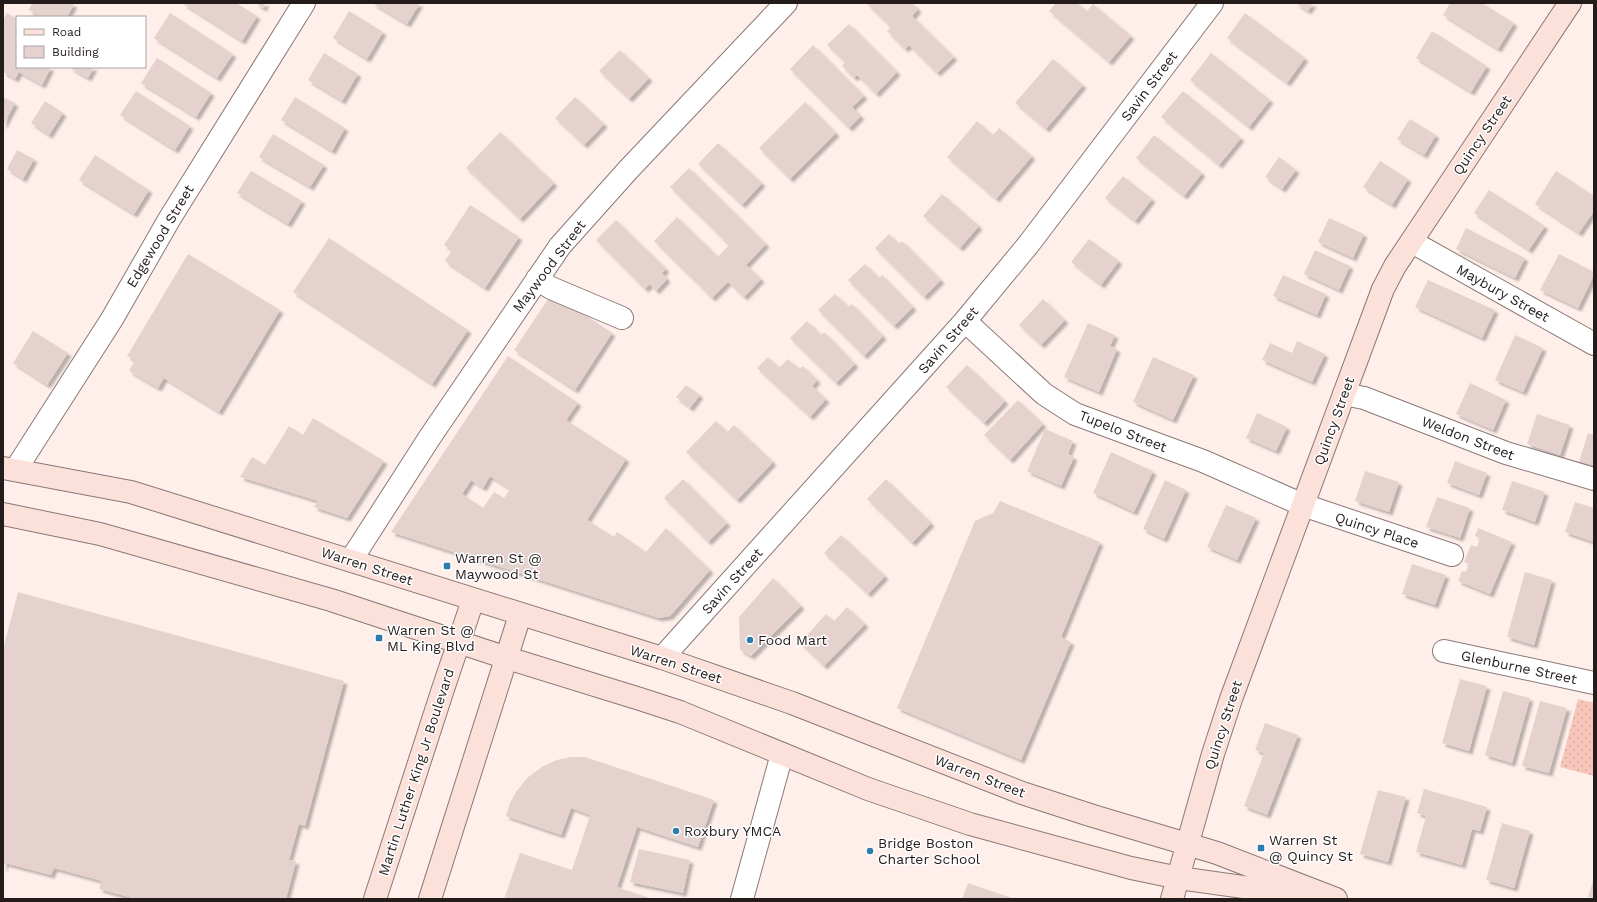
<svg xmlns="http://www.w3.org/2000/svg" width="1597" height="902" font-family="'Work Sans',sans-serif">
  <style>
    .green { fill: url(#green-dots) }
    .building { fill: #e5d2ce; fill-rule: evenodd; filter: url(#shadow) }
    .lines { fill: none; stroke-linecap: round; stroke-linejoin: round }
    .street-casing { stroke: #8a7975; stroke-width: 24 }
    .secondary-casing { stroke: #8a7975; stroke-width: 24 }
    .street { stroke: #fff; stroke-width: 22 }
    .secondary { stroke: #fce0da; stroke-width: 22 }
    .poi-dot { fill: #307bae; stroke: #fff; stroke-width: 1.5 }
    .labels { text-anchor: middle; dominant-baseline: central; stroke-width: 3; stroke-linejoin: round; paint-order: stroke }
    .street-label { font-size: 14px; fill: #231c1b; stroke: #fff }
    .poi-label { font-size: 14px; fill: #231c1b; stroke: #fff; text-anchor: start }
  </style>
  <defs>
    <pattern id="green-dots" width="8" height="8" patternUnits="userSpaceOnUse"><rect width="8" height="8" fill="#f8c5ba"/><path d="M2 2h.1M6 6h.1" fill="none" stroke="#d4a99f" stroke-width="1.8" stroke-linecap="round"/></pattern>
    <filter id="shadow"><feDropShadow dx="3.5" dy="3.5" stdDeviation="1" flood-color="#0004"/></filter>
  </defs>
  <rect width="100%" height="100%" fill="#ffefeb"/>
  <path class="green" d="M1578,699L1594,703V776L1560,767Z"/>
  <path class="building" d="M32,3H71L74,4L67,17L57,16L56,17H42L29,10Z
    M182,3H236L257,16L242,41Z
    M255,3H266L263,8Z
    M372,3H420L407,24Z
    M868,3H912L918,9L912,16L954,57L937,73L909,45L905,49L887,31L891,27L867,4Z
    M1056,3H1077L1087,11L1093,4L1131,36L1109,62L1049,11Z
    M1295,3H1313L1308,11Z
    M1450,3H1482L1514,23L1498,49L1443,15Z
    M349,11L383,32L367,59L333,38Z
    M7,13L17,19V67H51L42,85L19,72L15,79L3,72V20Z
    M170,13L233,54L217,78L154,38Z
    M1245,13L1305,58L1287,83L1227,38Z
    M849,24L897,72L876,94L857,75L854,78L842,66L845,62L827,45Z
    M1432,31L1487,66L1471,92L1416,58Z
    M813,45L864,96L852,107L861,116L849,128L790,69Z
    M620,50L649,78L629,99L599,71Z
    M324,53L358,74L342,101L308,80Z
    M1211,53L1270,100L1249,127L1190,80Z
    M157,58L211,93L196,117L141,83Z
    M1053,59L1083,85L1046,129L1015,103Z
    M69,67H94L88,78Z
    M136,91L190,126L175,150L120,115Z
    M1183,91L1241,138L1219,165L1161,117Z
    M3,97L15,103L3,126Z
    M295,97L345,128L332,151L281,120Z
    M575,97L604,124L584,145L555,118Z
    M45,101L63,113L49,135L31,123Z
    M805,102L836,133L790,179L759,148Z
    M1410,119L1436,135L1424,155L1397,139Z
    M977,121L993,135L999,128L1032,156L996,199L947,157Z
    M500,132L554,183L520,219L466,168Z
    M273,134L324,165L310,187L259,157Z
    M1154,135L1202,173L1184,196L1136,158Z
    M718,143L762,183L742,205L698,164Z
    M17,150L34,159L23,179L7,169Z
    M95,155L149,190L134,214L79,180Z
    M1279,157L1296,170L1282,189L1265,177Z
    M1380,161L1408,179L1392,205L1363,187Z
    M689,168L766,244L746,265L761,279L744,297L728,282L712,298L654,241L677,217L718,257L729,245L670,187Z
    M251,171L302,201L288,224L237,193Z
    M1556,171L1594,196V211L1579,233L1535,204Z
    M1123,176L1152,199L1135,221L1105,198Z
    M1489,190L1545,226L1529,250L1474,213Z
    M942,194L979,226L960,248L923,216Z
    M470,205L519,237L485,288L445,261L452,250L444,245Z
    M1329,218L1364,234L1353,258L1318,242Z
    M616,220L666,269L662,273L667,279L656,291L650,284L645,289L596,240Z
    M1466,228L1525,258L1515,278L1456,249Z
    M889,234L899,244L902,241L941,280L924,297L875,248Z
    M329,238L468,330L432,384L293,292Z
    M1089,239L1119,261L1101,285L1071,262Z
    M1315,250L1350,266L1339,290L1304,274Z
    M188,254L280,310L219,412L164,378L158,388L129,371L135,360L127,356Z
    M1559,254L1594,272V275L1578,308L1540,290Z
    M865,264L879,278L882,275L913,307L894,326L848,280Z
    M1283,275L1326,294L1317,315L1273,296Z
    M1428,280L1495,310L1482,338L1415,307Z
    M552,293L612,333L575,390L514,350Z
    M835,294L849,307L852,304L883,336L864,356L818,310Z
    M1043,299L1065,320L1041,345L1019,325Z
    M807,321L821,335L824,332L855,364L836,383L790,338Z
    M1088,323L1115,335L1110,346L1117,349L1099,392L1064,377Z
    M33,331L68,353L47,385L13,363Z
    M1515,335L1543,348L1523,392L1495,380Z
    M1297,341L1325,354L1312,382L1262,360L1270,343L1292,353Z
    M508,356L578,403L566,420L626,459L587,520L614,537L617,532L646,552L666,528L710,570L670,616L659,618L391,532ZM490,476L510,489L504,498L494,492L483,508L462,494L471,480L483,488Z
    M768,357L779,368L788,359L799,369L803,366L817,380L812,386L826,399L810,417L757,368Z
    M1153,357L1194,375L1173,420L1133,402Z
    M967,365L1005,401L984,423L946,387Z
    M1470,383L1506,400L1493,430L1456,414Z
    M686,385L700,395L690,408L676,397Z
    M1018,400L1043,424L1010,460L984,435Z
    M1257,413L1287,427L1276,451L1246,438Z
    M1537,414L1570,425L1560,455L1527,444Z
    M313,418L384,461L347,518L314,507L318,501L240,477L252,457L265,465L289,426L303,435Z
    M716,421L727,432L734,425L773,462L737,500L686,452Z
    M1045,429L1073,441L1068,454L1074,457L1061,486L1027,471Z
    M1588,433L1594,435V470L1578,465Z
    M1111,452L1153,471L1134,512L1093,493Z
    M1455,461L1487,473L1479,495L1447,483Z
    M1365,471L1399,482L1389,512L1355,501Z
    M683,479L727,523L708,542L664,498Z
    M886,479L931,523L912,543L867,499Z
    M1165,480L1186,490L1164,539L1143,529Z
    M1512,481L1545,492L1535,522L1502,510Z
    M1437,497L1470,508L1460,538L1426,527Z
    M1000,501L1100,542L1061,637L1071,642L1021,760L897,708L975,521L993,513Z
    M1575,502L1594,508V542L1565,532Z
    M1226,505L1256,518L1237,560L1207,547Z
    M1478,528L1512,542L1490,594L1458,581L1462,571L1466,572L1469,564L1464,562L1471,545L1477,547L1480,538L1475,536Z
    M841,535L885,576L868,594L824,553Z
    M1412,564L1446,575L1435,605L1402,594Z
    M1525,572L1552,580L1534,645L1507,637Z
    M773,578L801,606L751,656L740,650L739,617Z
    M18,592L344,681L305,826L299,824L289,860L296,861L286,899H137L99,889L102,881L54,868L51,875L5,863L3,870V649Z
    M847,607L865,624L824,666L800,643L826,614L834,621Z
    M1460,679L1487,686L1469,751L1442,743Z
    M1503,691L1530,698L1512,763L1485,755Z
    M1540,701L1567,708L1549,773L1522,766Z
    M1265,723L1298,735L1267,815L1244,806L1264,753L1255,750Z
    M570,757H585L714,800L698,847L637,827L617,887L653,899H504L520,853L572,870L590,815L571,808L561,835L506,816L510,803L516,792L527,778L543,766L557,760Z
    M1424,789L1487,807L1480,831L1472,829L1462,865L1416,852L1426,816L1417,813Z
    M1378,790L1406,797L1388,862L1360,854Z
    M1502,823L1530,831L1514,888L1486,880Z
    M639,849L690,860L683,893L630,882Z
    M1594,878V898L1588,897Z
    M968,883L1015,899H962Z"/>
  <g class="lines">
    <defs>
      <path id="street" d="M1412,242L1594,344
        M537,279L551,288L622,318
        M965,321L1044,394L1075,414L1203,461L1303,505L1452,555
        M1344,394L1364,398L1506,453L1594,479
        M16,469L112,319L170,218L304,3
        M351,560L430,437L560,246L628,170L786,3
        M1444,651L1594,683
        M662,658L965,321L1028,245L1212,3
        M742,899L782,754"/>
      <path id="secondary" d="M3,468L131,492L662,658L792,703L1022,793L1093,816L1217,853L1336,899
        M3,514L100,534L331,600L507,658L640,699L680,712L868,789L970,824L1131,868L1179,878L1300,895
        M375,899L442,692L473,600
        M430,899L520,615
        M1172,899L1213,754L1231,699L1383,289L1395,266L1570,3"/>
    </defs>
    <use href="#street" class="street-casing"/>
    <use href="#secondary" class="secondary-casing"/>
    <use href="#street" class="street"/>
    <use href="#secondary" class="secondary"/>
  </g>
  <g class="poi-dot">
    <rect x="443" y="562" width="8" height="8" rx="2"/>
    <rect x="375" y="634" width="8" height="8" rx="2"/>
    <circle cx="750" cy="640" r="4"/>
    <circle cx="676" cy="831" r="4"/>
    <rect x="1257" y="844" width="8" height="8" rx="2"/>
    <circle cx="870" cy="851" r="4"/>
  </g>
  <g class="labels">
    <g class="street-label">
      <text transform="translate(1149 86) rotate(-53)">Savin Street</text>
      <text transform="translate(1482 135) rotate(-56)">Quincy Street</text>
      <text transform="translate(160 236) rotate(-59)">Edgewood Street</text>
      <text transform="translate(549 266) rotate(-53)">Maywood Street</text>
      <text transform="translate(1503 293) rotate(29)">Maybury Street</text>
      <text transform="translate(948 340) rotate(-49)">Savin Street</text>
      <text transform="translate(1334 421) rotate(-70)">Quincy Street</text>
      <text transform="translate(1123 431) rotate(21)">Tupelo Street</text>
      <text transform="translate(1468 438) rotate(21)">Weldon Street</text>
      <text transform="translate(1377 530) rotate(18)">Quincy Place</text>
      <text transform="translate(367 566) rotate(18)">Warren Street</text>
      <text transform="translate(732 581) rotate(-48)">Savin Street</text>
      <text transform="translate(676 664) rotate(18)">Warren Street</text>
      <text transform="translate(1519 667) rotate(12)">Glenburne Street</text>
      <text transform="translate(1223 725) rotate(-72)">Quincy Street</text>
      <text transform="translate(416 772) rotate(-72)">Martin Luther King Jr Boulevard</text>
      <text transform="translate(980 776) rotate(21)">Warren Street</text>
    </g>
    <g class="poi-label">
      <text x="455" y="558">Warren St @<tspan x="455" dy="16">Maywood St</tspan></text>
      <text x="387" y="630">Warren St @<tspan x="387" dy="16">ML King Blvd</tspan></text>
      <text x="758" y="640">Food Mart</text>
      <text x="684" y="831">Roxbury YMCA</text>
      <text x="1269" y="840">Warren St<tspan x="1269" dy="16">@ Quincy St</tspan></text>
      <text x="878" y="843">Bridge Boston<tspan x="878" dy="16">Charter School</tspan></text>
    </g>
  </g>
  <rect width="1597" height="902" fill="none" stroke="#231c1b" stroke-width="8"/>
  <rect x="16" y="16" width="130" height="52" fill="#ffffff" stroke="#a7a4a4"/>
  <rect x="24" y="29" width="20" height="6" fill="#fce0da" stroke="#a7a4a4"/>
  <text x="52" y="36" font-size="12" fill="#231c1b">Road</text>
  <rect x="24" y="46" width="20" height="12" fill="#e5d2ce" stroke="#a7a4a4"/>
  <text x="52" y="56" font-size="12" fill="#231c1b">Building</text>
</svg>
